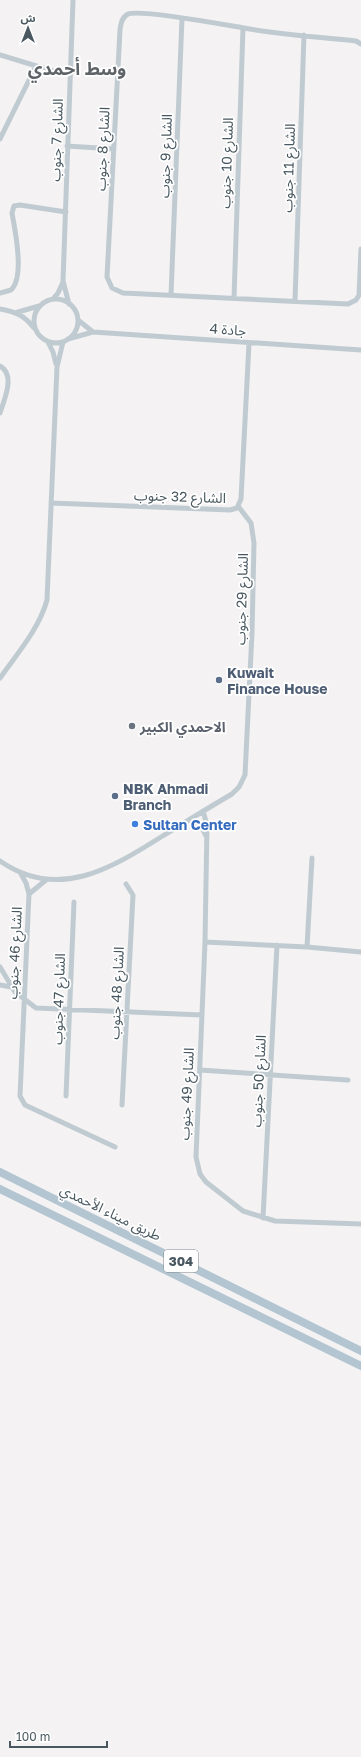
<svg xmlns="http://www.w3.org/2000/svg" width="361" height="1757" font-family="'Golos Text','Noto Sans Arabic',sans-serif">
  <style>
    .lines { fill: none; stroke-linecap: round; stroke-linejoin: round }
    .street { stroke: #c0cbd1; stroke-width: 5 }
    .primary { stroke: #b2c5d1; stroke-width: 8 }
    .service-dot { fill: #5c6f8a; stroke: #fff; stroke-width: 1.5 }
    .worship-dot { fill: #6b7280; stroke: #fff; stroke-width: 1.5 }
    .shop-dot { fill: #3f7fe0; stroke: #fff; stroke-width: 1.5 }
    .labels { text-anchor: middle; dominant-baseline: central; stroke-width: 3.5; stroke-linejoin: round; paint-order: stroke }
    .shield { fill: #fff; stroke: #808a90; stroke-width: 1 }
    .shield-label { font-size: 13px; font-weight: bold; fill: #495860 }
    .street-label { font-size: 14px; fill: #495860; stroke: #fff }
    .service-label { font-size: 14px; font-weight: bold; fill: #4e5e75; stroke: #fff; text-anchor: start }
    .worship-label { font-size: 14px; font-weight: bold; fill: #5b616d; stroke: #fff; text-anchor: start }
    .shop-label { font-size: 14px; font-weight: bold; fill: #366cbe; stroke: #fff; text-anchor: start }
    .district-label { font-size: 18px; font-weight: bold; fill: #5e6367; stroke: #fff }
  </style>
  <rect width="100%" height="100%" fill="#f4f2f3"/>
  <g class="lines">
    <path class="street" d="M361,44L356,41C319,37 280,35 244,28C226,25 141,9 128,14C122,17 121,23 120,30L107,277L112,288L123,293L348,304L356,300L359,295L361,249
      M0,55L53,71L70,74
      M0,139L36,66
      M67,146L114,149
      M0,293L11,290C25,277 15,230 12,213L14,206L20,205L66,212
      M171,295L182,18
      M234,298L243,28
      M53,299L58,293L63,282
      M34 321a22 22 0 1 1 44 0a22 22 0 1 1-44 0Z
      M295,301L304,35
      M69,304L63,281L73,0
      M0,309C16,312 24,315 34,328
      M18,312L39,306
      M78,320L93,332
      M68,339L93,332L361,350
      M48,342L53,352L56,364
      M0,366C16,375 4,400 0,413
      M51,503L230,510L237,508L241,499L249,343
      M0,678C17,654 39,629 47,600L57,367L63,342
      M203,811L207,825L205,942L196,1157L200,1174L206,1182L243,1211L275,1221L361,1224
      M191,819L202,828L206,836
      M0,861C58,901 110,869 161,837C184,823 208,808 232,794L239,787L245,775L252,633L254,543L251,523L238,506
      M20,872L26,883L29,894L20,1096L25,1105L115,1147
      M29,894L46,880
      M205,942L307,947L361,952
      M307,947L312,858
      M0,967L15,992L36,1008L202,1015
      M0,985L11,987
      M200,1070L348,1080
      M66,1096L74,902
      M122,1105L133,895L126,884
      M263,1218L277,945"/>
    <path class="primary" d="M0,1172L361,1351
      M0,1189L361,1366"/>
  </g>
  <g class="service-dot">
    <circle cx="219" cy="680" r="4"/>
    <circle cx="115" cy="796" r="4"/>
  </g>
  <circle class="worship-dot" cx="132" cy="726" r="4"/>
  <circle class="shop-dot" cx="135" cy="824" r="4"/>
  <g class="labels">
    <rect class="shield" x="164" y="1250" width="34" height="22" rx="3"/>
    <g class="shield-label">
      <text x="181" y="1261">304</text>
    </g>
    <g class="street-label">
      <text transform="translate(56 140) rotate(-88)">الشارع 7 جنوب</text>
      <text transform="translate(102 149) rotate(-87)">الشارع 8 جنوب</text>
      <text transform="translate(165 156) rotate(-88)">الشارع 9 جنوب</text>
      <text transform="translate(226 163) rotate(-88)">الشارع 10 جنوب</text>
      <text transform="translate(288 168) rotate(-88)">الشارع 11 جنوب</text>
      <text transform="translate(228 329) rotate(4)">جادة 4</text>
      <text transform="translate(180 496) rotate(2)">الشارع 32 جنوب</text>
      <text transform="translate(241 599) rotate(-88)">الشارع 29 جنوب</text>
      <text transform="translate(14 953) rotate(-87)">الشارع 46 جنوب</text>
      <text transform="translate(116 993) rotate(-87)">الشارع 48 جنوب</text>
      <text transform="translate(58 999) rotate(-88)">الشارع 47 جنوب</text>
      <text transform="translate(258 1081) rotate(-87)">الشارع 50 جنوب</text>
      <text transform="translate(186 1094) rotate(-87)">الشارع 49 جنوب</text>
      <text transform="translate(111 1212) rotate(26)">طريق ميناء الأحمدي</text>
    </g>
    <g class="service-label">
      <text x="227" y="672">Kuwait<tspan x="227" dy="16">Finance House</tspan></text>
      <text x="123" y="788">NBK Ahmadi<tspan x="123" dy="16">Branch</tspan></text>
    </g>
    <g class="worship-label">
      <text x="140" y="726">الاحمدي الكبير</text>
    </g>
    <g class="shop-label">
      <text x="143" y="824">Sultan Center</text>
    </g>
    <g class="district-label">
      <text x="77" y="68">وسط أحمدي</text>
    </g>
  </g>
  <g transform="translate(28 28)" stroke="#ffffff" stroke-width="3" paint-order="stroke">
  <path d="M0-3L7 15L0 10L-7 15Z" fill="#495860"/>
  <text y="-6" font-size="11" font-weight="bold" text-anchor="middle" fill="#495860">ش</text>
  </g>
  <path d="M10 1741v6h97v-6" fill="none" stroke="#495860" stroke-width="2"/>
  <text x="16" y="1741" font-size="12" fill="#495860" stroke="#ffffff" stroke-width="3" paint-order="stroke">100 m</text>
</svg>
